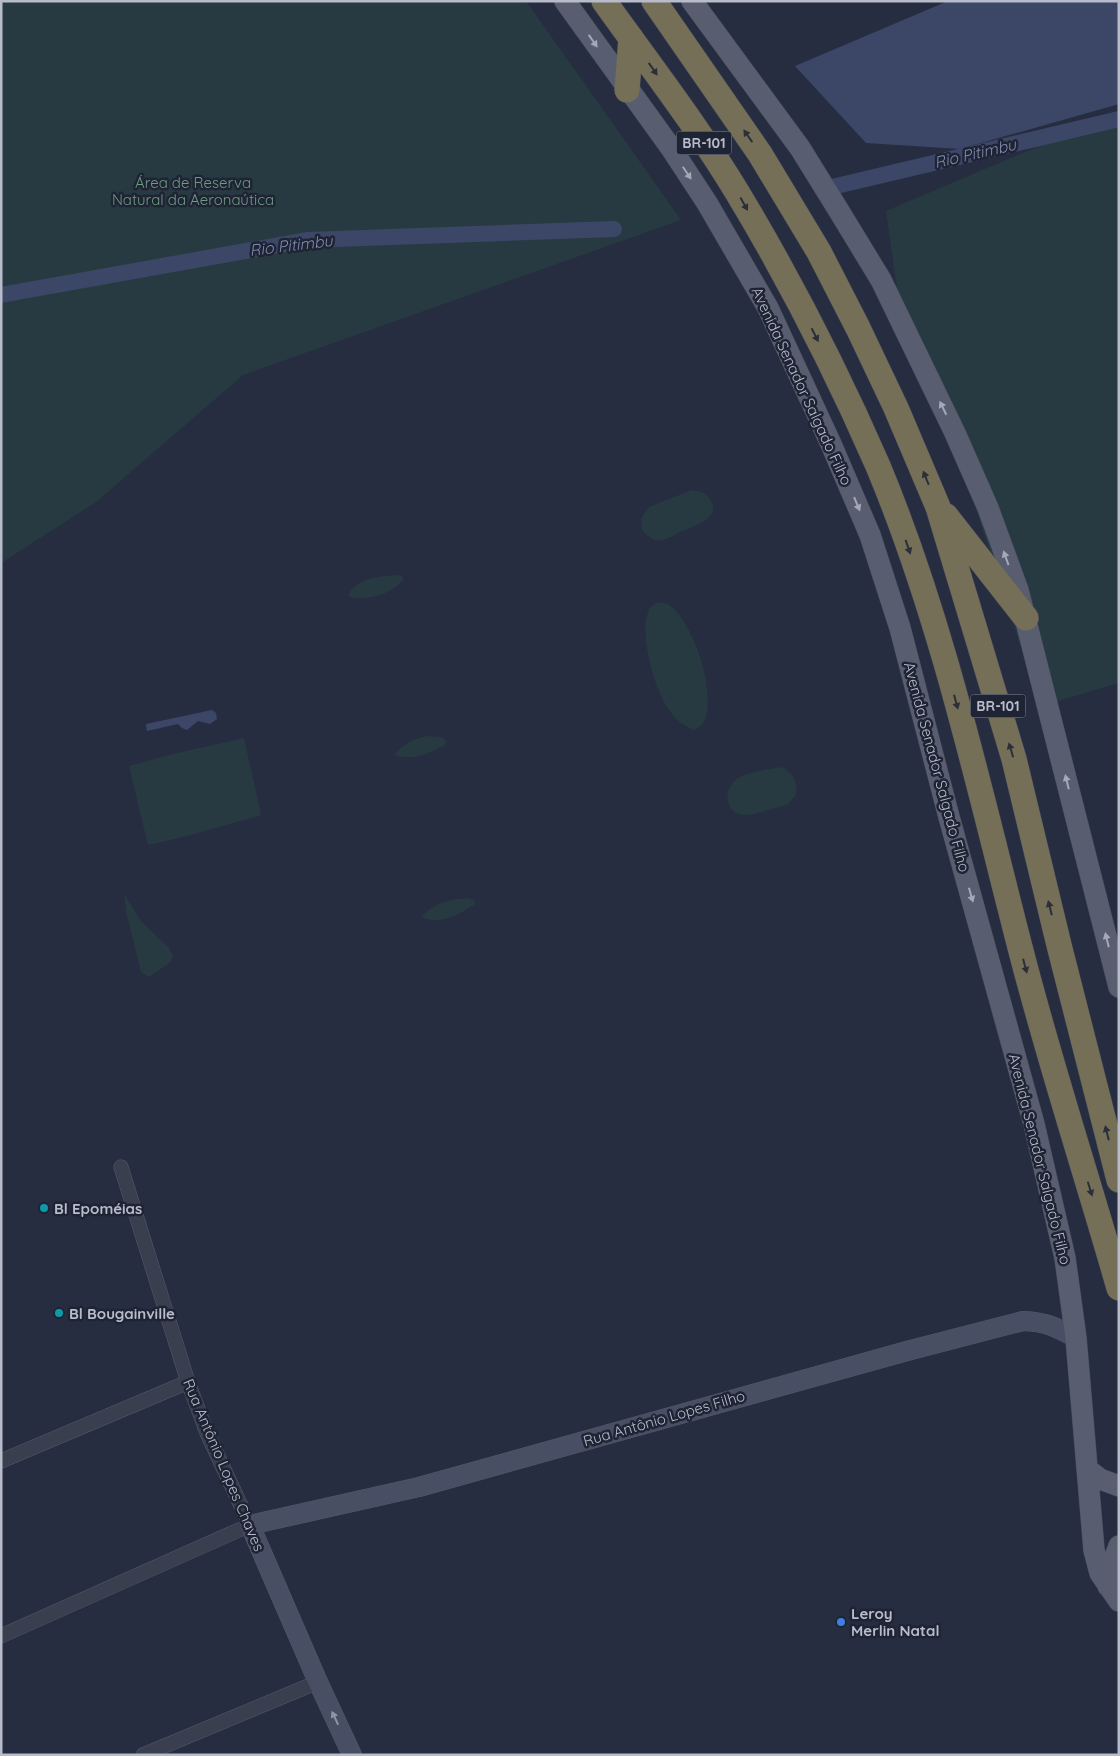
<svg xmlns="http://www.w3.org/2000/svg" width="1120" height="1756" font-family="Quicksand,sans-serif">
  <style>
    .green { fill: #283a41 }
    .water { fill: #3c4768 }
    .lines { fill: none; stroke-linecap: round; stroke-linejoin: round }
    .canal { stroke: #3c4768; stroke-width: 16 }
    .street-casing { stroke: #555a6a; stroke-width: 15 }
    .secondary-casing { stroke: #555a6a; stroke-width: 20 }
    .primary-casing { stroke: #444859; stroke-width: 22 }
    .highway-casing { stroke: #424757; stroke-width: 26 }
    .street { stroke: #3a3f50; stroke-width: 14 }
    .secondary { stroke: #484e63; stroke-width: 19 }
    .primary { stroke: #585e70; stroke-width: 21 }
    .highway { stroke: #766f57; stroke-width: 25 }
    .oneway { fill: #a4a8b8 }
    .oneway2 { fill: #2c2f3a }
    .oneway3 { fill: #9095a6 }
    .culture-dot { fill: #0f9aa8; stroke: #1f2435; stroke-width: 2 }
    .shop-dot { fill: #3f7fe0; stroke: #1f2435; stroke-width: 2 }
    .labels { text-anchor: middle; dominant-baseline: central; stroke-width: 5; stroke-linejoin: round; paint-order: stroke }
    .shield { fill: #1f2435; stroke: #898e9d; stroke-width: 1 }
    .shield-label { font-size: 14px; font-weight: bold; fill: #b7bbca }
    .park-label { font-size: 15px; fill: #6e9b81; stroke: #1f2435 }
    .street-label { font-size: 15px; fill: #b7bbca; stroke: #1f2435 }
    .poi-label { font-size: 15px; font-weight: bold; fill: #b7bbca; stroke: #1f2435; text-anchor: start }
    .water-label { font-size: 16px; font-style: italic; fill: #7f8cb1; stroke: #1f2435 }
  </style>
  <rect width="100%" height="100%" fill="#262d40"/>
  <path class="green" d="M1,1H526L681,220L243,375L96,502L1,563Z
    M1119,117V683L1040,706L951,432L902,323L886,211L1082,128Z
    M692,490C700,491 706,492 711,501C721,519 692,527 680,532C674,535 668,539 662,540C654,542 647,536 642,530L641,519L649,507Z
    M399,575L403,577V580C389,595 373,599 352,598L348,595C359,577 380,576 399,575Z
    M657,602C660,603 666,603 668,604C693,619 719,698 703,723C701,726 697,728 694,730C684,726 676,720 670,711C655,693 636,627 651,607C653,605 655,604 657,602Z
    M427,736L440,737L446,740L445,745C428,754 413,761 394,755C404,744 412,739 427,736Z
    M244,738L261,815L187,836L148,845L129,766L169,755Z
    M782,767C794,774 797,781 796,795C793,798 791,801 788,804C784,806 751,815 746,815C724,816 721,787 740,777C752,771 769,770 782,767Z
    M124,894L141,921L168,947L173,956L171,962L149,977L141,972L126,911Z
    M467,898L474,900L475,904C460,914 440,926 422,917C434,902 450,900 467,898Z"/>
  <path class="water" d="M948,1H1119V104L960,149L866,143L795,66Z
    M212,710L216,713L217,719L210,724L198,721L187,730L182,728L178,724L147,731L146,724Z"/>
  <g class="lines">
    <path class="canal" d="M832,187L1119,119
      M1,295L307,240L614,229"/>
    <defs>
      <path id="street" d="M1,1461L188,1382
        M1,1636L250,1525L207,1433L188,1382L121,1167
        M143,1755L318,1682"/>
      <path id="secondary" d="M352,1755L318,1682L250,1525L419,1487L907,1351L1023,1321C1047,1322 1056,1327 1076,1338"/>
      <path id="primary" d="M565,1L671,148L707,203L768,308L831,444L870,535L900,628L949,817L1034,1124L1065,1258L1076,1338L1094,1550L1100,1573L1119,1601
        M692,1L800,148L839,211L881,280L955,433L988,508L1018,590L1119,987
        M1087,1469L1100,1479L1119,1486
        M1108,1586L1112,1565L1119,1546"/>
      <path id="highway" d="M604,1C649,64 697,126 737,192C790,280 837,372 878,466C943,622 979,789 1021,951C1050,1064 1087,1176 1119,1288
        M654,1L760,154L819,252L858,328L896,408L938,507L1014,759L1059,945L1119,1180
        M627,90L631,38
        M946,516L1026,618"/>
    </defs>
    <use href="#street" class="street-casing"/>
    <use href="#secondary" class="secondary-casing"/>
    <use href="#primary" class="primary-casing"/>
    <use href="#highway" class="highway-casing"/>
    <use href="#street" class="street"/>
    <use href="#secondary" class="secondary"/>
    <use href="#primary" class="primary"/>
    <use href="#highway" class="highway"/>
  </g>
  <defs><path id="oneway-solid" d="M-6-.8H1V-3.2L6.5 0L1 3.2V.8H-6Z" transform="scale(1.25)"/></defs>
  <g class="oneway">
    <use href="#oneway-solid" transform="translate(593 41) rotate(55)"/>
    <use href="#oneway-solid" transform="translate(687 173) rotate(56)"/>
    <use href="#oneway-solid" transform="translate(943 408) rotate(-116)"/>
    <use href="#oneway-solid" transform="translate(857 504) rotate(67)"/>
    <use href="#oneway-solid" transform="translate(1006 558) rotate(-110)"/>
    <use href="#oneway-solid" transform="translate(1067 782) rotate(-104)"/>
    <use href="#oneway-solid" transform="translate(971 895) rotate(74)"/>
    <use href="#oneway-solid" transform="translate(1107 940) rotate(-104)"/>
  </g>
  <g class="oneway2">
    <use href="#oneway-solid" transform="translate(653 69) rotate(55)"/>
    <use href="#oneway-solid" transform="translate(748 136) rotate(-125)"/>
    <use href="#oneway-solid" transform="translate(744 204) rotate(61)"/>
    <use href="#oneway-solid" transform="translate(815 335) rotate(63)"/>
    <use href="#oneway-solid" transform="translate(926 478) rotate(-112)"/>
    <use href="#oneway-solid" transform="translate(908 547) rotate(71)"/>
    <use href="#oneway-solid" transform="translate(956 702) rotate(75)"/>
    <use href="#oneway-solid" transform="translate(1011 750) rotate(-107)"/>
    <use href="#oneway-solid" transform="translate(1050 908) rotate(-104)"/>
    <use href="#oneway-solid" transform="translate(1025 966) rotate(75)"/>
    <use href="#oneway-solid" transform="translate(1107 1133) rotate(-104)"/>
    <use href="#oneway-solid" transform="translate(1090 1189) rotate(73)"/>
  </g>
  <use class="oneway3" href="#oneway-solid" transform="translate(335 1718) rotate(-115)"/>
  <g class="culture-dot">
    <circle cx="44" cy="1208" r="5"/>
    <circle cx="59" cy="1313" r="5"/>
  </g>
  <circle class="shop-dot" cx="841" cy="1622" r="5"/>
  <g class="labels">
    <g class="shield">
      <rect x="676.5" y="131.5" width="55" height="23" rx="4"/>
      <rect x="970.5" y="694.5" width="55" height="23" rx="4"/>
    </g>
    <g class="shield-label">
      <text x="704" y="143">BR-101</text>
      <text x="998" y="706">BR-101</text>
    </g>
    <g class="park-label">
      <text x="193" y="182">Área de Reserva<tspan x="193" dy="17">Natural da Aeronaútica</tspan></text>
    </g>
    <g class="street-label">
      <text transform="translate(802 386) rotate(65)">Avenida Senador Salgado Filho</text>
      <text transform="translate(937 767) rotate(75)">Avenida Senador Salgado Filho</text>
      <text transform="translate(1040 1159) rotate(76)">Avenida Senador Salgado Filho</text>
      <text transform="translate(664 1418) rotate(-16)">Rua Antônio Lopes Filho</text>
      <text transform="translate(224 1465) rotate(67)">Rua Antônio Lopes Chaves</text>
    </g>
    <g class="poi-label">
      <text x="54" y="1208">Bl Epoméias</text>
      <text x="69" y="1313">Bl Bougainville</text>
      <text x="851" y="1613">Leroy<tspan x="851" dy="17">Merlin Natal</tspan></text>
    </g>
    <g class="water-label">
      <text transform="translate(975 153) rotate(-13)">Rio Pitimbu</text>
      <text transform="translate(291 245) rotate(-7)">Rio Pitimbu</text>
    </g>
  </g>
  <rect width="1120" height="1756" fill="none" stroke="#b7bbca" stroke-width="5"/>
</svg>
